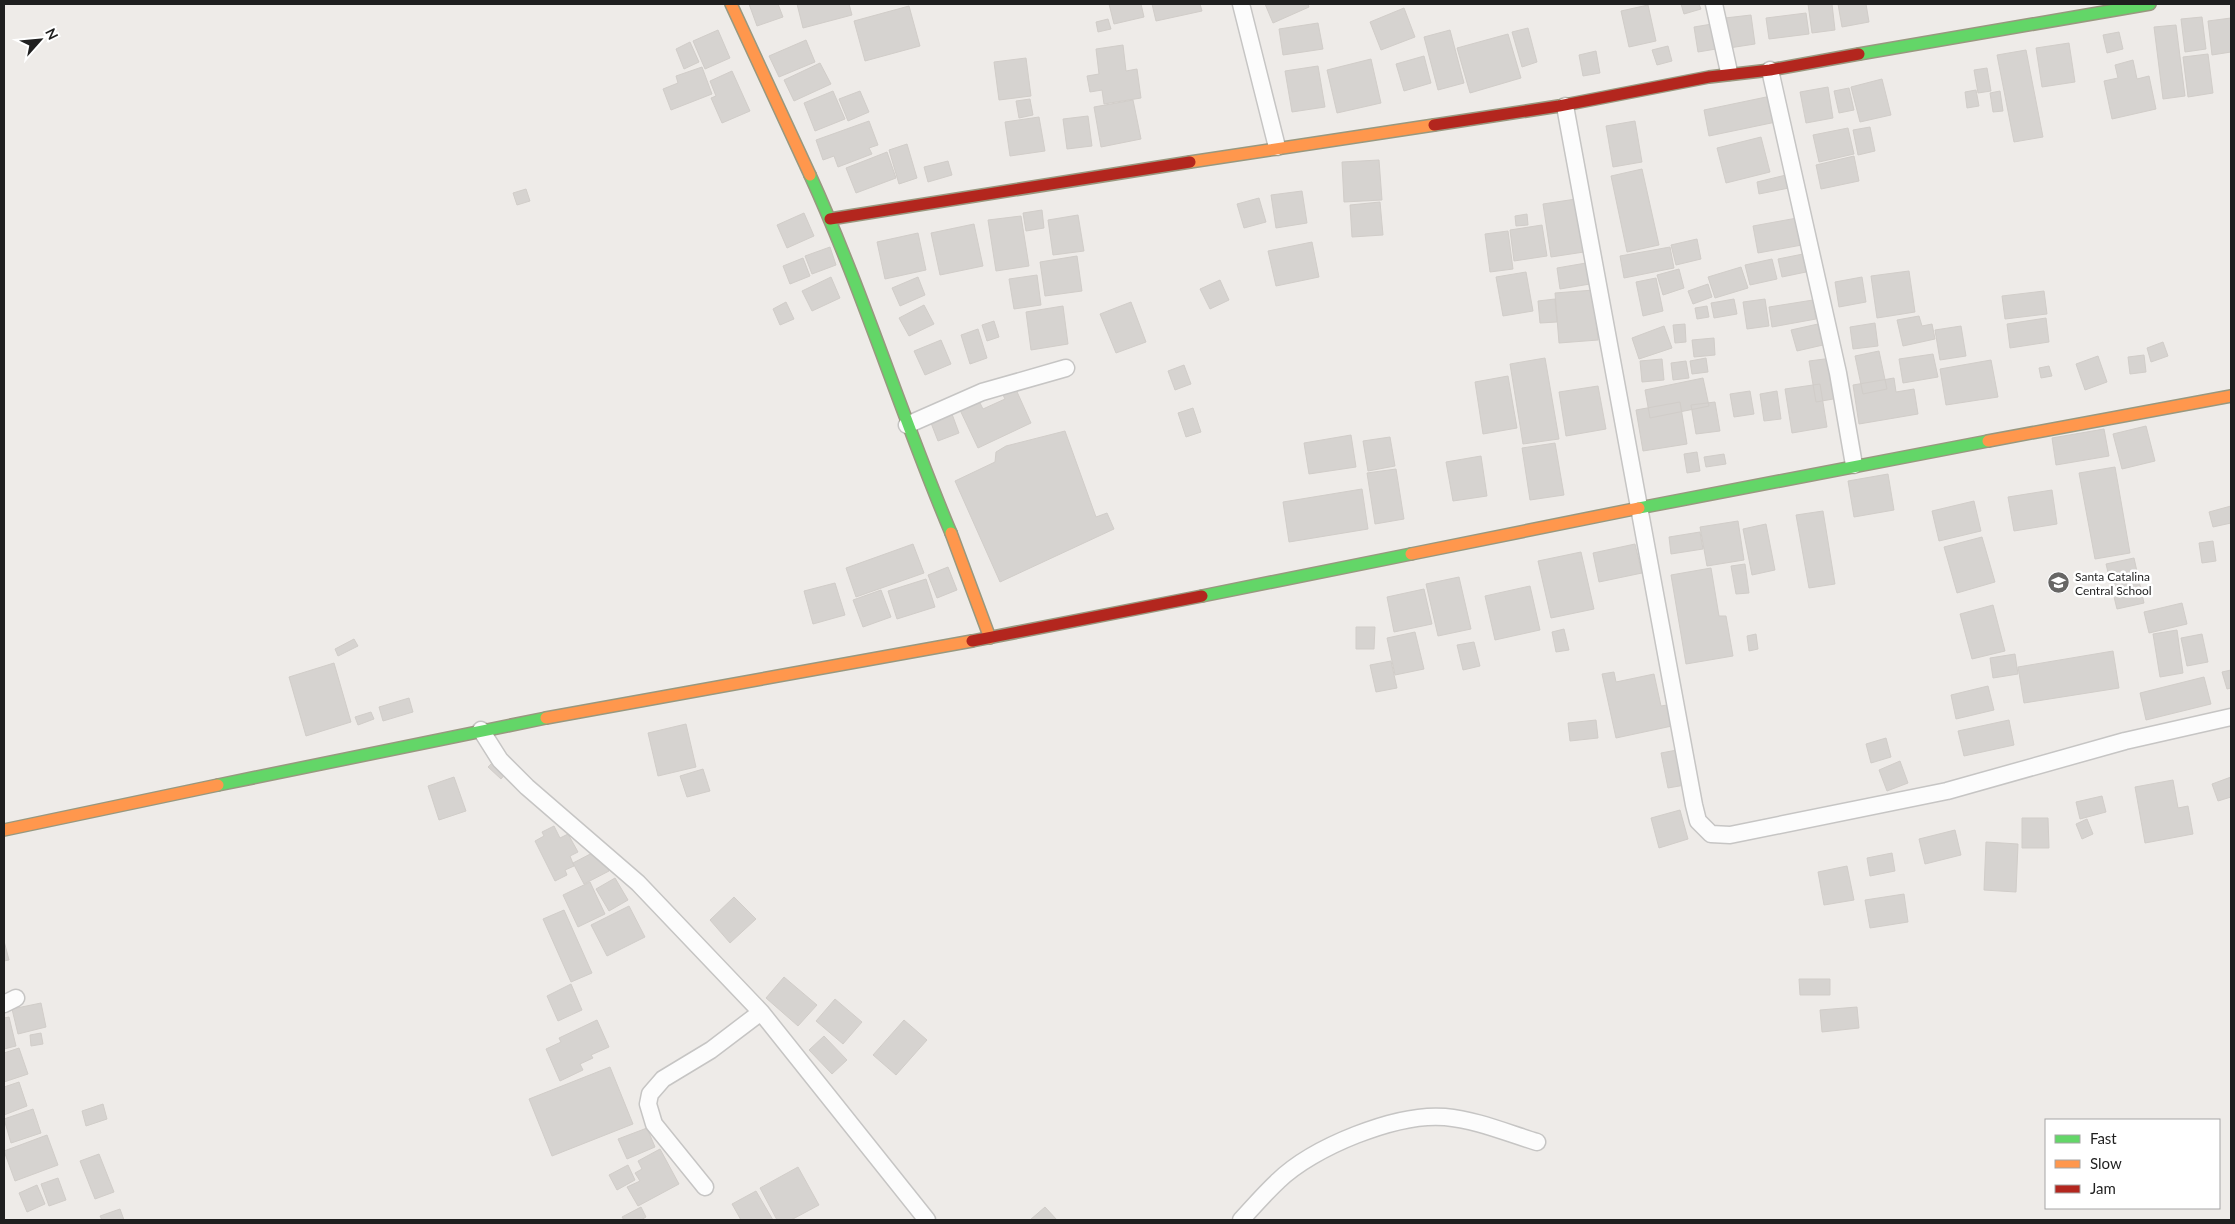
<svg xmlns="http://www.w3.org/2000/svg" width="2235" height="1224" font-family="Lato,sans-serif">
  <style>
    .building { fill: #d6d3d0; stroke: #d1cdc9 }
    .lines { fill: none; stroke-linecap: round; stroke-linejoin: round }
    .street-casing { stroke: #c6c5c4; stroke-width: 19 }
    .fast-casing { stroke: #98987f; stroke-width: 14 }
    .slow-casing { stroke: #98987f; stroke-width: 14 }
    .jam-casing { stroke: #98987f; stroke-width: 14 }
    .street { stroke: #fcfcfc; stroke-width: 16 }
    .fast { stroke: #63d668; stroke-width: 11 }
    .slow { stroke: #ff974d; stroke-width: 11 }
    .jam { stroke: #b3261e; stroke-width: 11 }
    .labels { text-anchor: middle; dominant-baseline: central; stroke-width: 5; stroke-linejoin: round; paint-order: stroke }
    .poi-label { font-size: 12px; fill: #1f1f1f; stroke: #fff; text-anchor: start }
  </style>
  <rect width="100%" height="100%" fill="#eeebe8"/>
  <path class="building" d="M749,4H778L783,17L757,26Z
    M797,4H849L852,15L803,28Z
    M1109,4H1141L1144,17L1114,24Z
    M1152,4H1200L1202,11L1156,21Z
    M1265,4H1308L1309,7L1273,23Z
    M1681,4H1699L1701,9L1684,14Z
    M1808,4H1832L1835,30L1812,33Z
    M1838,4H1866L1869,22L1842,27Z
    M1648,5L1656,41L1629,47L1621,11Z
    M909,6L920,46L865,61L854,21Z
    M1404,8L1415,37L1381,50L1370,22Z
    M1806,13L1809,34L1769,39L1766,18Z
    M1751,15L1755,44L1729,48L1725,18Z
    M2202,17L2206,49L2185,52L2181,19Z
    M2231,18V52L2212,55L2208,21Z
    M1108,19L1111,29L1098,32L1096,22Z
    M1318,23L1323,49L1283,55L1279,29Z
    M1712,24L1716,49L1698,52L1694,27Z
    M2176,25L2185,96L2163,99L2154,27Z
    M1528,28L1537,62L1522,67L1512,32Z
    M718,30L730,58L705,69L693,41Z
    M1450,30L1464,83L1438,90L1424,37Z
    M2119,32L2123,49L2107,53L2103,35Z
    M1508,34L1521,78L1470,93L1457,48Z
    M806,40L815,62L779,77L769,56Z
    M690,42L699,62L684,69L676,49Z
    M2069,43L2075,82L2042,87L2036,48Z
    M1123,45L1126,71L1137,69L1141,98L1104,104L1102,90L1090,92L1087,76L1099,74L1096,49Z
    M1668,46L1672,61L1657,65L1652,50Z
    M2026,50L2043,137L2014,142L1997,55Z
    M1596,51L1600,73L1583,76L1579,55Z
    M2208,54L2213,93L2188,97L2183,57Z
    M1424,56L1431,83L1404,91L1396,64Z
    M1026,58L1031,96L999,100L994,62Z
    M1371,59L1381,103L1337,113L1327,70Z
    M2133,60L2137,79L2149,76L2156,109L2112,119L2104,81L2118,78L2115,65Z
    M820,63L831,84L794,101L784,80Z
    M1318,66L1325,107L1292,112L1285,71Z
    M702,67L712,94L671,110L663,89L678,83L676,76Z
    M1987,68L1991,91L1978,93L1974,70Z
    M732,71L750,111L722,123L711,98L716,96L710,81Z
    M1882,79L1891,115L1860,122L1851,87Z
    M1828,87L1833,118L1806,123L1800,92Z
    M1849,88L1854,110L1839,113L1834,91Z
    M1976,90L1979,106L1967,108L1965,92Z
    M833,91L845,119L815,131L804,103Z
    M860,91L869,112L848,121L839,99Z
    M2000,91L2003,111L1993,112L1990,93Z
    M1771,96L1776,122L1709,136L1704,110Z
    M1030,99L1033,115L1019,118L1016,101Z
    M1133,100L1141,139L1101,147L1094,107Z
    M1088,116L1092,146L1067,149L1063,119Z
    M1039,117L1045,151L1010,156L1005,122Z
    M869,121L878,145L869,148L872,154L838,167L834,156L823,160L816,140Z
    M1635,121L1642,162L1613,167L1606,126Z
    M1870,127L1875,151L1858,155L1853,130Z
    M1848,128L1854,154L1819,162L1813,135Z
    M1761,137L1770,172L1726,183L1717,148Z
    M907,144L917,178L899,184L889,150Z
    M887,152L896,178L856,193L846,168Z
    M1854,156L1859,181L1821,189L1816,165Z
    M1379,160L1382,200L1344,202L1342,162Z
    M948,161L952,175L928,182L924,167Z
    M1642,169L1659,245L1627,252L1611,176Z
    M1786,175L1789,188L1759,194L1757,182Z
    M526,189L530,201L517,205L513,193Z
    M1302,191L1307,223L1276,228L1271,195Z
    M1259,198L1266,222L1244,228L1237,204Z
    M1576,199L1584,252L1551,257L1543,204Z
    M1380,202L1383,235L1352,237L1350,205Z
    M1042,210L1044,228L1026,231L1023,213Z
    M804,213L814,236L787,248L777,225Z
    M1527,214L1528,225L1516,226L1515,216Z
    M1078,215L1084,251L1053,255L1048,220Z
    M1021,216L1029,266L996,271L988,220Z
    M1797,218L1802,245L1758,253L1753,226Z
    M974,224L983,266L940,275L931,233Z
    M1542,225L1547,256L1514,261L1510,230Z
    M1508,231L1513,269L1490,272L1485,234Z
    M918,233L926,270L885,279L877,242Z
    M1697,239L1701,259L1676,265L1671,245Z
    M1312,242L1319,277L1276,286L1268,251Z
    M830,247L836,265L812,274L805,256Z
    M1670,247L1674,268L1624,278L1620,256Z
    M1803,254L1806,272L1782,277L1778,259Z
    M1077,256L1082,291L1045,296L1040,262Z
    M803,258L810,276L790,284L783,266Z
    M1772,259L1777,279L1750,285L1745,265Z
    M1586,263L1590,284L1560,289L1557,268Z
    M1741,267L1748,288L1715,298L1708,277Z
    M1679,269L1684,288L1663,295L1657,275Z
    M1909,271L1915,312L1877,318L1871,276Z
    M1526,272L1533,311L1503,316L1496,277Z
    M1037,275L1041,305L1014,309L1009,279Z
    M831,277L840,298L812,311L802,291Z
    M918,277L925,295L900,306L892,288Z
    M1862,277L1866,302L1839,307L1835,282Z
    M1656,278L1663,311L1643,316L1636,282Z
    M1220,280L1229,300L1210,309L1200,289Z
    M1708,284L1712,297L1693,304L1688,291Z
    M1594,290L1598,340L1559,343L1555,293Z
    M2044,291L2047,314L2005,319L2002,296Z
    M1555,299L1557,322L1540,323L1538,301Z
    M1734,299L1737,314L1714,318L1711,303Z
    M1765,299L1769,326L1747,329L1743,302Z
    M1813,300L1816,319L1772,327L1769,307Z
    M786,302L794,319L780,325L773,309Z
    M1131,302L1146,342L1116,353L1100,314Z
    M924,305L934,324L909,336L899,318Z
    M1063,306L1068,344L1031,350L1026,312Z
    M1707,306L1709,317L1697,319L1695,308Z
    M1919,316L1922,326L1932,324L1935,339L1903,346L1897,320Z
    M2046,318L2049,342L2010,348L2007,324Z
    M994,321L999,337L987,341L982,325Z
    M1875,323L1878,346L1853,349L1850,327Z
    M1685,324L1686,342L1675,343L1673,325Z
    M1818,324L1823,345L1797,351L1791,330Z
    M1664,326L1672,348L1639,359L1632,338Z
    M1961,326L1966,356L1940,360L1935,330Z
    M978,329L987,358L970,364L961,335Z
    M1714,338L1715,355L1694,357L1692,340Z
    M941,340L951,364L925,375L914,351Z
    M2163,342L2168,356L2151,362L2147,348Z
    M1879,351L1887,389L1863,394L1855,356Z
    M1933,354L1938,377L1903,383L1899,359Z
    M2144,355L2146,372L2130,374L2128,357Z
    M2098,356L2107,382L2085,390L2076,364Z
    M1545,358L1559,439L1523,444L1510,364Z
    M1706,358L1708,372L1692,374L1690,361Z
    M1832,358L1839,398L1816,402L1809,361Z
    M1662,359L1664,380L1642,382L1640,361Z
    M1991,360L1998,397L1946,405L1940,369Z
    M1686,361L1689,378L1673,380L1671,363Z
    M1184,365L1191,384L1175,390L1168,371Z
    M2049,366L2052,376L2041,378L2039,368Z
    M1508,376L1517,428L1483,434L1475,382Z
    M1703,378L1709,406L1650,418L1645,390Z
    M1894,378L1896,392L1914,389L1918,414L1859,424L1853,385Z
    M1820,384L1827,427L1792,433L1785,389Z
    M1014,385L1031,423L978,448L960,410L979,401L983,409L1005,399L1001,391Z
    M1598,386L1606,429L1566,436L1559,392Z
    M1750,391L1754,414L1734,417L1730,394Z
    M1777,391L1781,419L1764,421L1760,394Z
    M1680,402L1687,444L1643,451L1636,410Z
    M1715,402L1720,431L1696,434L1691,405Z
    M1193,408L1201,432L1186,437L1178,413Z
    M952,414L959,433L938,441L931,423Z
    M2146,426L2155,461L2122,469L2113,434Z
    M2104,429L2109,456L2056,465L2052,438Z
    M1065,431L1096,517L1107,513L1114,529L1000,582L955,481L995,462L996,452L1006,446Z
    M1351,435L1356,467L1309,474L1304,443Z
    M1390,437L1395,466L1368,471L1363,441Z
    M1555,443L1564,495L1530,500L1522,448Z
    M1697,452L1700,471L1687,473L1684,454Z
    M1724,454L1726,464L1706,467L1704,457Z
    M1481,456L1487,496L1453,501L1446,462Z
    M2115,467L2130,553L2095,559L2079,473Z
    M1396,469L1404,519L1375,524L1367,473Z
    M1888,474L1894,510L1854,517L1848,481Z
    M1362,489L1368,529L1289,542L1283,502Z
    M2052,490L2057,524L2014,531L2008,497Z
    M1974,501L1981,531L1939,541L1932,511Z
    M2231,506V523L2213,527L2209,512Z
    M1823,511L1835,584L1809,588L1796,515Z
    M1738,521L1744,560L1707,566L1700,527Z
    M1766,524L1775,570L1752,575L1743,529Z
    M1700,532L1703,549L1671,554L1669,537Z
    M1982,537L1995,582L1957,593L1944,547Z
    M2213,541L2216,561L2202,563L2199,543Z
    M913,544L924,573L856,597L846,568Z
    M1635,544L1642,573L1599,582L1593,553Z
    M1581,552L1594,609L1551,618L1538,561Z
    M2134,558L2144,603L2117,609L2106,564Z
    M1745,564L1749,593L1736,594L1731,566Z
    M948,567L957,590L937,598L928,575Z
    M1711,568L1719,616H1726L1733,656L1686,664L1671,575Z
    M1459,577L1471,629L1438,636L1426,584Z
    M926,579L935,607L897,619L888,591Z
    M835,583L845,615L813,624L804,591Z
    M1530,586L1540,630L1495,640L1485,596Z
    M1424,589L1432,624L1394,632L1387,597Z
    M881,590L891,617L863,627L853,600Z
    M2182,603L2187,624L2149,633L2144,612Z
    M1993,605L2005,651L1972,659L1960,614Z
    M1356,627H1375L1374,649H1356Z
    M1564,629L1569,650L1556,652L1552,632Z
    M2177,630L2183,673L2160,677L2153,634Z
    M1415,632L1424,669L1395,675L1387,638Z
    M1756,634L1758,649L1749,651L1747,636Z
    M2202,634L2208,662L2187,666L2181,638Z
    M354,639L358,646L338,656L335,649Z
    M1474,642L1480,666L1463,670L1457,645Z
    M2113,651L2119,688L2024,703L2018,667Z
    M2015,654L2018,674L1993,678L1990,658Z
    M1391,661L1397,688L1376,692L1370,665Z
    M334,663L351,722L306,736L289,677Z
    M2231,670V688L2227,689L2222,672Z
    M1614,672L1616,682L1654,674L1661,706L1667,705L1672,726L1616,738L1602,674Z
    M2204,677L2211,704L2146,720L2140,693Z
    M1988,686L1994,710L1956,719L1951,695Z
    M409,698L413,712L383,721L379,707Z
    M371,712L374,719L358,725L355,717Z
    M1596,720L1598,738L1570,741L1568,723Z
    M2009,720L2014,745L1964,756L1958,731Z
    M686,724L696,767L658,776L648,733Z
    M1886,738L1891,757L1871,763L1866,744Z
    M1677,750L1685,785L1668,788L1661,753Z
    M494,761L507,772L501,779L488,767Z
    M1900,761L1908,783L1887,791L1879,770Z
    M703,769L710,791L687,797L680,776Z
    M454,777L466,811L439,820L428,786Z
    M2231,777V797L2218,801L2212,784Z
    M2173,780L2178,808L2188,806L2193,834L2145,843L2135,787Z
    M2102,796L2106,812L2080,819L2076,802Z
    M1680,810L1688,839L1659,848L1651,818Z
    M2022,818H2048L2049,848H2022Z
    M2087,819L2093,834L2082,839L2076,824Z
    M554,826L560,838L568,834L578,852L570,856L574,866L565,870L567,875L555,881L535,841L544,836L542,832Z
    M1955,830L1961,855L1925,864L1919,839Z
    M1986,842L2018,844L2016,892L1984,890Z
    M598,850L609,871L584,884L573,863Z
    M1892,853L1895,871L1870,876L1867,858Z
    M1847,866L1854,900L1824,905L1818,872Z
    M615,878L628,900L609,911L596,889Z
    M590,882L605,914L578,927L563,895Z
    M1904,894L1908,922L1870,928L1865,900Z
    M734,897L756,919L730,943L710,920Z
    M629,906L645,937L607,956L591,925Z
    M564,910L592,973L571,982L543,919Z
    M4,941L9,960L4,961Z
    M784,977L817,1005L798,1026L766,998Z
    M1799,979H1830V995H1800Z
    M571,984L582,1010L558,1021L547,996Z
    M835,999L862,1022L843,1044L816,1021Z
    M41,1003L46,1027L18,1034L12,1009Z
    M1857,1007L1859,1028L1822,1032L1820,1010Z
    M9,1017L16,1046L4,1049V1018Z
    M597,1020L609,1047L591,1055L593,1058L580,1064L583,1070L560,1081L546,1049L561,1042L559,1038Z
    M904,1020L927,1040L896,1075L873,1055Z
    M41,1033L43,1044L31,1046L30,1035Z
    M824,1036L847,1060L832,1074L809,1050Z
    M19,1048L28,1074L4,1082V1053Z
    M610,1067L633,1124L552,1156L529,1099Z
    M19,1082L27,1106L4,1115V1087Z
    M103,1104L107,1119L86,1126L82,1111Z
    M33,1109L41,1133L11,1143L4,1119Z
    M647,1128L655,1147L627,1159L618,1139Z
    M47,1135L58,1165L15,1181L4,1151Z
    M660,1149L679,1184L638,1206L627,1187L640,1181L635,1173L642,1169L638,1161Z
    M99,1154L114,1192L95,1199L80,1161Z
    M628,1165L635,1180L617,1190L609,1175Z
    M798,1167L819,1205L791,1220H777L760,1188Z
    M58,1178L66,1200L49,1206L41,1184Z
    M37,1185L45,1204L27,1212L19,1193Z
    M756,1191L773,1220H741L732,1204Z
    M641,1207L646,1217L641,1220H624L622,1217Z
    M1045,1207L1057,1220H1030Z
    M120,1209L124,1220H102L100,1216Z"/>
  <g class="lines">
    <defs>
      <path id="street" d="M1241,4L1277,147
        M1714,4L1729,72
        M1770,70L1838,373L1854,465
        M1565,106L1694,805L1698,821L1711,834L1730,835L1947,791L2125,741L2231,717
        M907,425L982,392L1066,368
        M481,730L500,760L527,787L638,883L761,1012L927,1220
        M4,1004L16,998
        M705,1187L654,1124L648,1104L650,1094L663,1079L711,1050L761,1012
        M1241,1220C1253,1207 1265,1193 1278,1181C1313,1147 1396,1113 1445,1117C1477,1120 1507,1133 1537,1142"/>
      <path id="fast" d="M1859,54L2150,4
        M810,175C863,291 901,415 951,533
        M1639,508L1988,441
        M1202,596L1411,554
        M218,785L546,718"/>
      <path id="slow" d="M731,4L810,175
        M1190,162L1434,125
        M1988,441L2231,396
        M951,533L990,638
        M1411,554L1639,508
        M546,718L972,641
        M4,830L218,785"/>
      <path id="jam" d="M1434,125L1559,106L1709,77L1770,70L1859,54
        M830,219L1190,162
        M972,641L1202,596"/>
    </defs>
    <use href="#street" class="street-casing"/>
    <use href="#fast" class="fast-casing"/>
    <use href="#slow" class="slow-casing"/>
    <use href="#jam" class="jam-casing"/>
    <use href="#street" class="street"/>
    <use href="#fast" class="fast"/>
    <use href="#slow" class="slow"/>
    <use href="#jam" class="jam"/>
  </g>
  <defs>
    <symbol id="school-disc" viewBox="-11 -11 22 22"><circle r="9.5" fill="#676665" stroke="#fff"/><path d="M0-5L7-2L0 1L-7-2ZM-4 1L0 2.5L4 1V4Q0 6-4 4Z" fill="#fff"/></symbol>
  </defs>
  <g fill-rule="evenodd">
    <use href="#school-disc" x="2046" y="570" width="25" height="25"/>
  </g>
  <g class="labels">
    <g class="poi-label">
      <text x="2075" y="576">Santa Catalina<tspan x="2075" dy="14">Central School</tspan></text>
    </g>
  </g>
  <rect width="2235" height="1224" fill="none" stroke="#1f1f1f" stroke-width="10"/>
  <rect x="2045" y="1119" width="175" height="90" fill="#ffffff" stroke="#a5a5a5"/>
  <rect x="2055" y="1135" width="25" height="8" fill="#63d668" stroke="#a5a5a5"/>
  <text x="2090" y="1144" font-size="15" fill="#1f1f1f">Fast</text>
  <rect x="2055" y="1160" width="25" height="8" fill="#ff974d" stroke="#a5a5a5"/>
  <text x="2090" y="1169" font-size="15" fill="#1f1f1f">Slow</text>
  <rect x="2055" y="1185" width="25" height="8" fill="#b3261e" stroke="#a5a5a5"/>
  <text x="2090" y="1194" font-size="15" fill="#1f1f1f">Jam</text>
  <g transform="translate(40 40) rotate(63)" stroke="#ffffff" stroke-width="4" paint-order="stroke">
  <path d="M0-4L9 19L0 12L-9 19Z" fill="#1f1f1f"/>
  <text y="-8" font-size="14" font-weight="bold" text-anchor="middle" fill="#1f1f1f">N</text>
  </g>
</svg>
